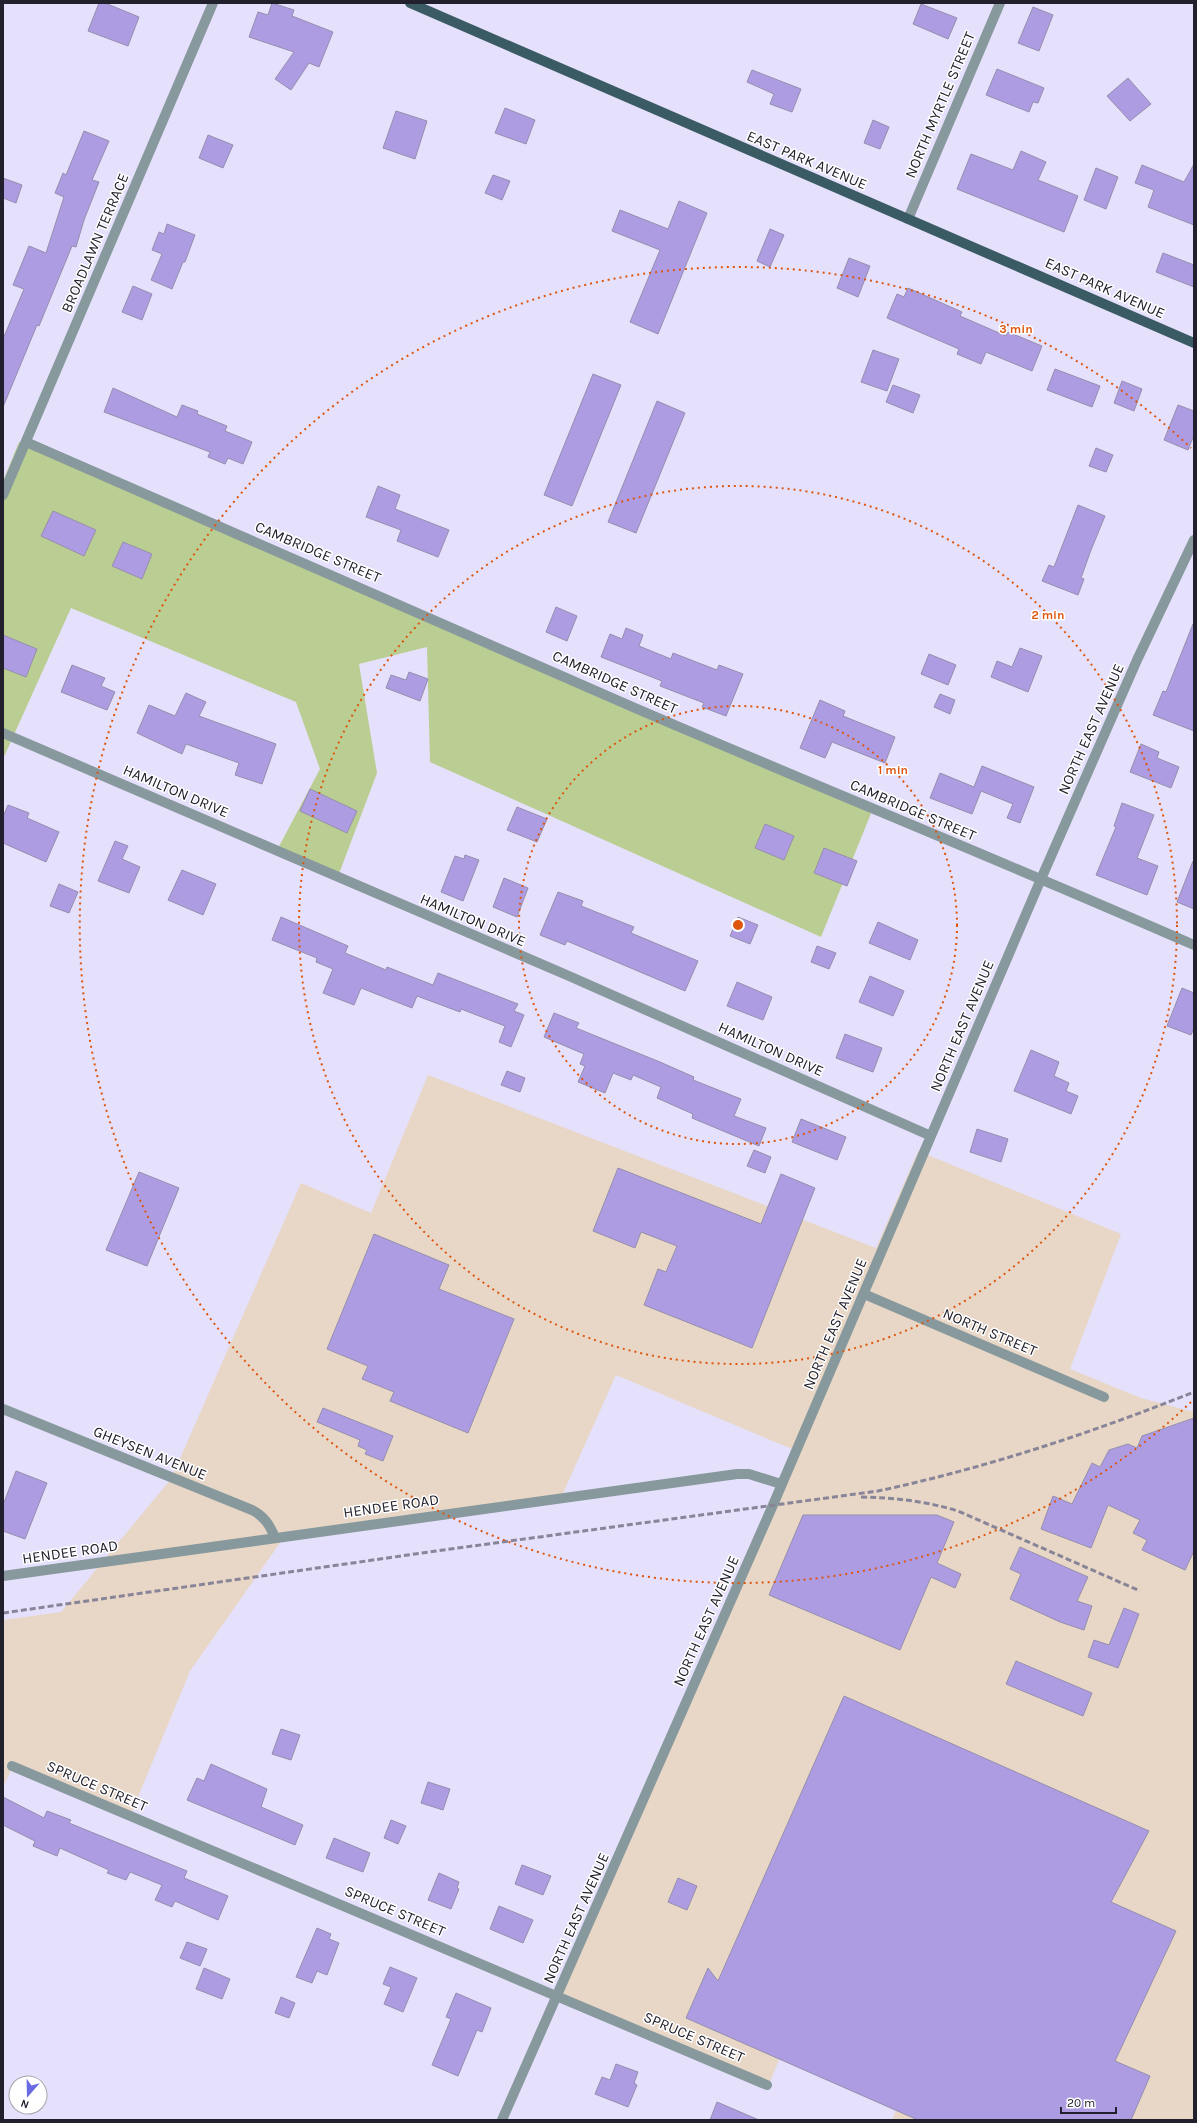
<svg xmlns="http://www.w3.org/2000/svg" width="1197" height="2123" font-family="Karla,sans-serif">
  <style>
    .industrial { fill: #e8d7c6 }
    .green { fill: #bacd92 }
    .building { fill: #ae9ce3; stroke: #958ead }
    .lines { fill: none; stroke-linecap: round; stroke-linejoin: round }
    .minor { stroke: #88999e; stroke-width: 10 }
    .major { stroke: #3b5b64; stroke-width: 10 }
    .rail { stroke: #898599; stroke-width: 3; stroke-dasharray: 6 3; stroke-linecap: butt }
    .ring { fill: none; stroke: #de560e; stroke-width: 2; stroke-dasharray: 2 4 }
    .labels { text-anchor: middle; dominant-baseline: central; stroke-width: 3; stroke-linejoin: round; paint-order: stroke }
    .street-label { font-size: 15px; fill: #22202c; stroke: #fff }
    .centre { fill: #de560e; stroke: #fff; stroke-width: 2 }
    .ring-label { font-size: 12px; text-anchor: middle; font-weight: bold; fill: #de560e; stroke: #fff; stroke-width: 3; stroke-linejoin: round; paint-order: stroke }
  </style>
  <rect width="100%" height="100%" fill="#e5e0fb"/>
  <path class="industrial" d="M428,1075L876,1248L918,1151L1121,1234L1070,1369L1141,1398L1190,1411L1194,1410V2120H892L932,2025L813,1975L770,2082L557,1992L792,1449L616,1375L560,1500L282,1540L190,1671L131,1814L13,1766L3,1787V1620L61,1612L171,1479L301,1183L371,1213Z"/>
  <path class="green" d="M19,442L872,811L821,937L430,762L427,647L359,664L377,773L337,879L276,852L320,769L296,702L71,608L3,759V481Z"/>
  <path class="building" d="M99,3H105L139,17L128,46L88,31Z
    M272,3L294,10L292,16L333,32L319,67L309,63L291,90L275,79L294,52L249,37L258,12L268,15Z
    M921,4L957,18L948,39L913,24Z
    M1033,7L1053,15L1039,51L1018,43Z
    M997,69L1044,88L1038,103L1033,102L1029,112L986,95Z
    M752,70L801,89L792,112L770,104L774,94L747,82Z
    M1128,78L1151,104L1130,121L1107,96Z
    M505,108L535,120L526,144L495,133Z
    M396,111L427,121L415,159L383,148Z
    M873,120L889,127L880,149L864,143Z
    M84,131L109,141L92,180L99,182L84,220L76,247L72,246L39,326L37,325L3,407V339L24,289L13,285L29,246L46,253L64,197L55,193L63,173L66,175Z
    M208,135L233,145L223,168L199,158Z
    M1021,151L1046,162L1038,180L1078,196L1064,232L957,189L971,154L1013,170Z
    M1194,164V225L1148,207L1154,190L1135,183L1142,165L1184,182Z
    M1096,168L1118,177L1106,209L1084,200Z
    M493,175L510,181L502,200L485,193Z
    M3,178L22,185L16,203L3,198Z
    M679,201L707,213L658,334L630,322L660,250L612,231L620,210L668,229Z
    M167,224L195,235L185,262H183L172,289L151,280L162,254L152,250L159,232L164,234Z
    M770,229L784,235L770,267L757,261Z
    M1163,253L1194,265V287L1156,272Z
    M849,258L870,266L858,297L837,288Z
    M133,286L152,294L142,320L122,312Z
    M908,288L962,312L960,316L1006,336L1008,332L1042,346L1032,371L986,352L981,364L957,354L959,349L887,318L897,294L904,297Z
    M873,350L899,359L887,391L861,382Z
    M1055,369L1100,386L1092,407L1047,390Z
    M593,374L621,385L572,506L544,495Z
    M1122,381L1142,389L1134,411L1114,403Z
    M893,385L920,395L913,413L886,402Z
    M113,388L177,417L182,405L198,411L197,414L227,426L225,431L252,442L243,464L228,458L225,464L208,457L210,452L104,412Z
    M657,401L685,413L636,533L608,522Z
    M1178,405L1194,411V435L1188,450L1164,440Z
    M1096,448L1113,455L1106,472L1089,466Z
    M378,486L400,495L395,509L449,530L438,557L397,541L401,530L366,517Z
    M1078,505L1105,516L1091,550L1081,578L1084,579L1078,595L1042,581L1049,565L1054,567Z
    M53,511L96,530L84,556L41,536Z
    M123,542L152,554L142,579L112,566Z
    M556,607L577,616L567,641L546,632Z
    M1193,624L1194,625V731L1153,715L1163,691L1166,692Z
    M626,628L643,635L639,646L671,659L673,653L717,670L719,665L743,674L726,716L702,707L704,703L660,686L662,681L601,657L610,634L622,639Z
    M3,635L37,649L26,677L3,668Z
    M1020,648L1042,656L1028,692L991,677L997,661L1012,667Z
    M929,654L956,665L948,685L921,674Z
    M72,665L105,678L101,686L115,692L107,710L61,692Z
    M409,672L428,679L420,701L386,688L391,675L406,680Z
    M186,693L206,702L199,716L276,744L262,784L235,775L239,763L186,744L182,754L137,733L149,705L175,716Z
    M940,694L955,700L950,714L934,707Z
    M820,700L845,711L843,716L895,737L885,763L832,742L825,758L800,748Z
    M1141,744L1159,752L1157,758L1179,767L1171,788L1130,772Z
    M982,766L1034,787L1020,823L1007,818L1013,804L981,791L972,814L930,798L940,773L974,787Z
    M310,789L357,811L347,833L300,811Z
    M1122,803L1154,815L1137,858L1158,866L1147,895L1096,875L1116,827L1114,826Z
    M8,805L29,813L27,818L59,832L46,862L3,843V817Z
    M517,807L547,819L537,842L507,830Z
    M765,824L794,836L784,860L755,848Z
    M115,841L128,846L122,859L140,867L129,893L98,881Z
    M824,848L857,861L847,886L814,873Z
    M465,855L479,860L463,901L441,892L455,856L464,859Z
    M1193,861H1194V909L1177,902Z
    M182,870L216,884L203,915L168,900Z
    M504,878L528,888L517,917L493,907Z
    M59,884L78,892L69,913L50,906Z
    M558,892L583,901L581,906L634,927L631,933L698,961L685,991L567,941L565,945L540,935Z
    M281,917L348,946L345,953L386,970L387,967L433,985L438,973L518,1004L514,1011L524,1015L511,1047L499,1042L505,1026L461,1009L460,1012L417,996L412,1008L361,988L354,1005L323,993L333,969L316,962L317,958L272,940Z
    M738,917L758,925L750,944L730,936Z
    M878,922L918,940L910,960L869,943Z
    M817,946L836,953L829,969L811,962Z
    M870,976L904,991L893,1016L859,1002Z
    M737,982L772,997L763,1020L727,1006Z
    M1182,988L1194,993V1028L1191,1035L1167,1026Z
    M554,1013L579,1023L576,1028L660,1062L694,1077L693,1080L741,1099L734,1116L766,1128L759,1146L692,1118L693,1114L657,1098L661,1087L633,1075L631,1080L613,1073L605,1093L578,1082L585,1066L580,1064L584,1054L544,1037Z
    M845,1034L882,1048L873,1072L836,1058Z
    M1031,1050L1059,1062L1054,1076L1069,1083L1066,1091L1078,1096L1071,1114L1014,1091Z
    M507,1071L525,1078L520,1092L501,1085Z
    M801,1119L846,1137L837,1160L792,1142Z
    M977,1129L1008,1139L1001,1162L970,1152Z
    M754,1150L771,1157L765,1173L747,1166Z
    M618,1168L761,1224L781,1174L815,1188L752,1348L644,1305L658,1269L666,1272L677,1246L641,1232L635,1248L593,1231Z
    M139,1172L179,1188L147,1266L106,1250Z
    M374,1234L449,1265L439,1289L514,1319L468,1433L390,1401L394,1392L362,1379L368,1366L327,1349Z
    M323,1408L393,1436L383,1461L365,1454L367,1450L358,1446L360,1440L317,1422Z
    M1194,1418V1551L1185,1570L1142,1550L1147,1540L1133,1533L1140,1520L1108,1505L1091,1548L1041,1529L1053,1496L1072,1504L1092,1463L1100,1467L1109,1450L1128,1444L1137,1448L1142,1436Z
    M16,1471L47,1483L25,1539L3,1531V1505Z
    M803,1515H937L954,1522L937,1563L961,1574L955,1588L931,1577L900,1650L769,1595Z
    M1020,1547L1088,1577L1077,1601L1092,1606L1084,1630L1060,1622L1010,1599L1021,1574L1010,1569Z
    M1124,1608L1139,1614L1118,1668L1088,1657L1094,1640L1109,1645Z
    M1016,1661L1092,1693L1083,1716L1006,1684Z
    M844,1696L1149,1831L1111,1902L1176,1931L1115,2061L1150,2076L1131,2120H918L686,2018L708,1968L718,1981Z
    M281,1729L300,1735L291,1760L272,1754Z
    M211,1764L267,1789L261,1807L303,1825L295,1845L187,1800L197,1778L204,1781Z
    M428,1782L450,1789L443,1810L421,1803Z
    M3,1797L44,1818L47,1811L71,1820L69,1823L187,1871L184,1878L228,1896L218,1920L175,1901L172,1907L155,1900L162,1885L130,1872L126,1880L107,1873L109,1870L60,1848L57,1856L33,1846L35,1841L3,1825Z
    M391,1820L406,1826L398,1844L384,1838Z
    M334,1838L370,1853L363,1872L326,1858Z
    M522,1865L551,1876L543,1895L515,1884Z
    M439,1873L459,1882L457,1888L459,1889L451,1909L428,1900Z
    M678,1878L697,1886L687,1910L668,1902Z
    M499,1906L533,1920L523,1943L490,1929Z
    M317,1928L331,1934L329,1939L339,1943L327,1975L317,1971L312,1983L296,1977Z
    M187,1942L207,1949L200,1966L180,1958Z
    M390,1967L417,1978L403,2012L384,2004L391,1987L383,1984Z
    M204,1968L230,1979L222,1999L196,1989Z
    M456,1993L491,2008L482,2032L477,2030L458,2076L432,2065L451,2019L446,2017Z
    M281,1997L295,2003L289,2018L275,2013Z
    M616,2064L638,2072L634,2083L637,2085L628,2107L595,2094L602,2077L610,2080Z
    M717,2102L759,2120H710Z"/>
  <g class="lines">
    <path class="minor" d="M908,219L1000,3
      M26,442C229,530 432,620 635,708C821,788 1009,864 1194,945
      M3,495L213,3
      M3,733L569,976L931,1136
      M864,1294L1104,1397
      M3,1409L252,1510C264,1516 270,1525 275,1538
      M3,1576L737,1474H749L781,1484
      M12,1766L767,2085
      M502,2120L773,1505L1041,879L1137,660L1194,540"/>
    <path class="major" d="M410,3C671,117 933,229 1194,343"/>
    <path class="rail" d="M861,1497C896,1498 925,1501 958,1511L1140,1591
      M3,1613L436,1551L878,1491C986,1468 1091,1433 1194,1392"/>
  </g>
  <g class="ring">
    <circle cx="738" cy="925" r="219"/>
    <circle cx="738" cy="925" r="439"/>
    <path d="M1191 1402A658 658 0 1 1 1191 448"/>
  </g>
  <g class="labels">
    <g class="street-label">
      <text transform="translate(940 105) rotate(-67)">NORTH MYRTLE STREET</text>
      <text transform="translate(807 160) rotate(23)">EAST PARK AVENUE</text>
      <text transform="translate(95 243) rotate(-67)">BROADLAWN TERRACE</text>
      <text transform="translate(1105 288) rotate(24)">EAST PARK AVENUE</text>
      <text transform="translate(318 552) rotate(23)">CAMBRIDGE STREET</text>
      <text transform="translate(615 682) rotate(24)">CAMBRIDGE STREET</text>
      <text transform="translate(1091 729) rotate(-66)">NORTH EAST AVENUE</text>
      <text transform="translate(176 791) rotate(23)">HAMILTON DRIVE</text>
      <text transform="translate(913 810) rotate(23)">CAMBRIDGE STREET</text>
      <text transform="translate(473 920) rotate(23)">HAMILTON DRIVE</text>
      <text transform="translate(962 1026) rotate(-67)">NORTH EAST AVENUE</text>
      <text transform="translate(771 1049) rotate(24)">HAMILTON DRIVE</text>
      <text transform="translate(835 1324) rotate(-67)">NORTH EAST AVENUE</text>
      <text transform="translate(990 1332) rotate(23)">NORTH STREET</text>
      <text transform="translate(150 1453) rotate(22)">GHEYSEN AVENUE</text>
      <text transform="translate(391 1506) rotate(-8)">HENDEE ROAD</text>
      <text transform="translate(70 1552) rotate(-8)">HENDEE ROAD</text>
      <text transform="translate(706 1621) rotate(-66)">NORTH EAST AVENUE</text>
      <text transform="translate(97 1786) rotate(23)">SPRUCE STREET</text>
      <text transform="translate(395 1911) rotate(23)">SPRUCE STREET</text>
      <text transform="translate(576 1918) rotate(-66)">NORTH EAST AVENUE</text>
      <text transform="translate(694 2037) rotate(23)">SPRUCE STREET</text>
    </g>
  </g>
  <circle cx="738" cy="925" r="6" class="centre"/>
  <g class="ring-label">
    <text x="1016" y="333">3 min</text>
    <text x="1048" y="619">2 min</text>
    <text x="893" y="774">1 min</text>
  </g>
  <rect width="1197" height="2123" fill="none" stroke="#22202c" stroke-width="8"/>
  <g transform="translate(28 2095) rotate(200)"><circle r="19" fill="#ffffff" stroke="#a7a6ab"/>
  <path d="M0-3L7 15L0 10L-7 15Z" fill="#686ae4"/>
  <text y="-6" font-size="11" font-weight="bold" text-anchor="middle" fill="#22202c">N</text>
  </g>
  <path d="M1061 2107v6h55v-6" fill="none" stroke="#22202c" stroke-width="2"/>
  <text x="1067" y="2107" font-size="12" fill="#22202c" stroke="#ffffff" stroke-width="3" paint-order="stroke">20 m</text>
</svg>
